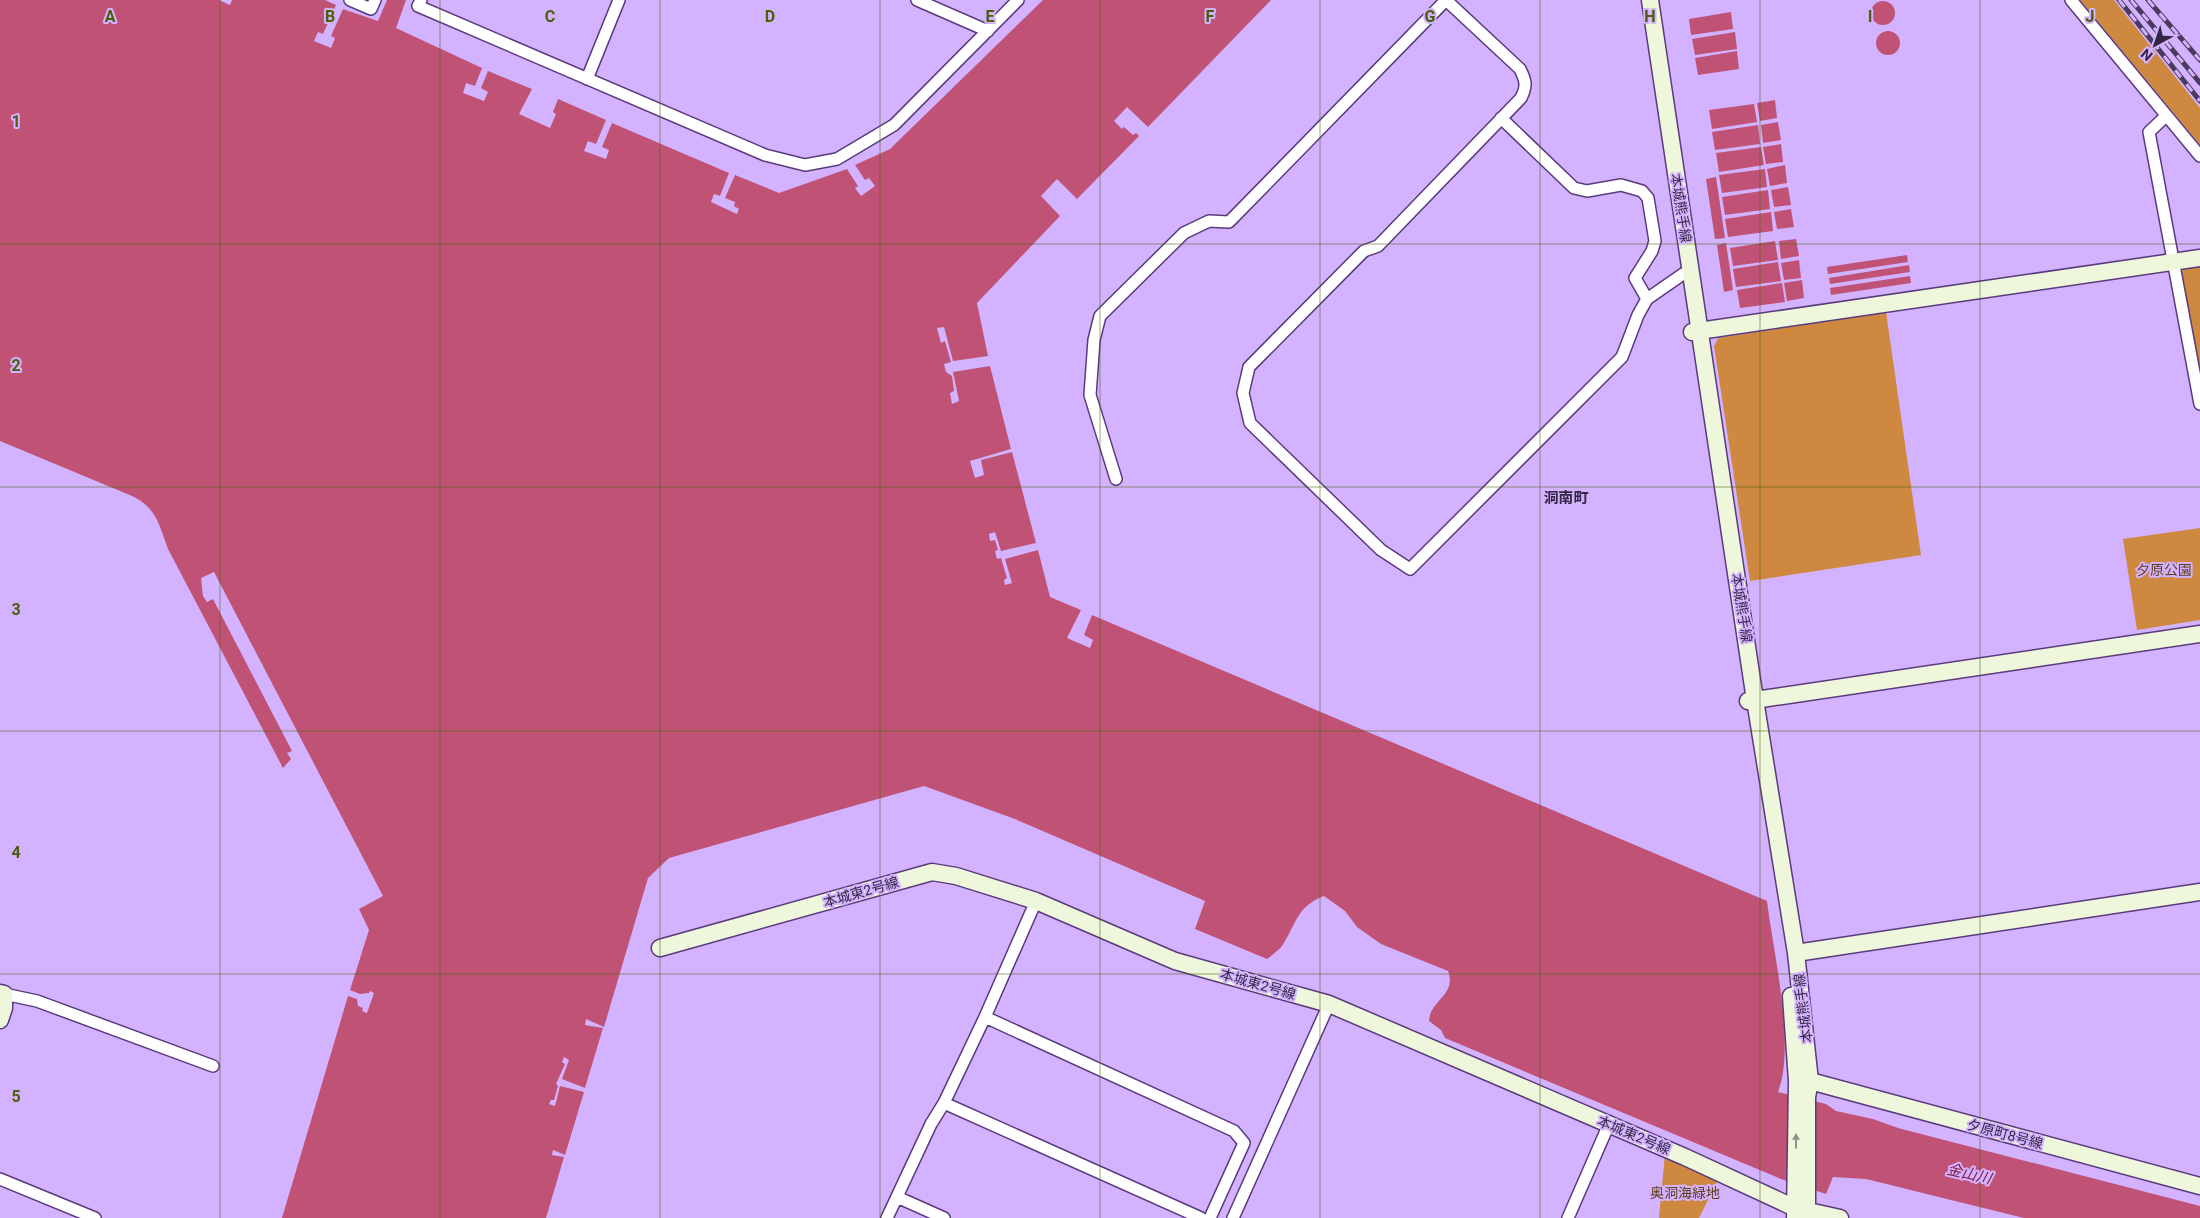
<svg xmlns="http://www.w3.org/2000/svg" width="2200" height="1218" font-family="Roboto,'Noto Sans JP',sans-serif">
  <style>
    .green { fill: #ce8840 }
    .water { fill: #c05375 }
    .lines { fill: none; stroke-linecap: round; stroke-linejoin: round }
    .street-casing { stroke: #593a7c; stroke-width: 14 }
    .secondary-casing { stroke: #593a7c; stroke-width: 19 }
    .street { stroke: #fff; stroke-width: 11 }
    .secondary { stroke: #eef6db; stroke-width: 16 }
    .rail-casing { stroke: #4a3a5f; stroke-width: 5 }
    .rail { stroke: #d3b3ff; stroke-width: 3; stroke-dasharray: 9; stroke-linecap: butt }
    .oneway { fill: #908e90 }
    .grid { fill: none; stroke: #4a5f07; stroke-width: 1; stroke-opacity: 0.55 }
    .labels { text-anchor: middle; dominant-baseline: central; stroke-width: 4; stroke-linejoin: round; paint-order: stroke }
    .street-label { font-size: 14px; fill: #332644; stroke: #d3b3ff }
    .park-label { font-size: 14px; fill: #603d1a; stroke: #d3b3ff }
    .neighbourhood-label { font-size: 15px; font-weight: bold; fill: #332644; stroke: #d3b3ff }
    .water-label { font-size: 15px; font-style: italic; fill: #801a40; stroke: #d3b3ff }
    .grid-label { font-size: 16px; text-anchor: middle; font-weight: bold; fill: #4a5f07; stroke: #d3b3ff; stroke-width: 4; stroke-linejoin: round; paint-order: stroke }
  </style>
  <rect width="100%" height="100%" fill="#d3b3ff"/>
  <path class="green" d="M2080,0H2114L2200,108V145Z
    M2200,264V382L2181,274L2184,267Z
    M1886,312L1921,555L1750,581L1714,346L1718,338Z
    M2200,528V620L2137,630L2123,539Z
    M1665,1154L1717,1182L1699,1218H1659Z"/>
  <path class="water" d="M0,0H219L230,5L232,0H325L336,5L323,34L318,32L314,41L331,48L335,38L331,36L343,9L378,21L387,0H406L396,28L482,68L475,86L466,83L463,93L484,101L488,92L481,88L488,71L532,89L519,114L550,128L556,114L553,112L558,99L606,120L596,144L588,141L584,151L606,159L609,150L602,147L612,123L729,173L720,196L714,194L711,202L737,214L739,209L734,206L735,202L725,198L735,175L779,193L847,169L858,186L855,188L861,196L875,186L869,178L865,180L855,165L890,149L1043,0H1271L1148,127L1127,107L1114,121L1122,129L1124,127L1133,135L1136,133L1139,136L1077,199L1057,179L1041,196L1060,216L977,303L988,356L953,361L944,327L937,328L941,343L945,341L951,362L944,364L946,372L952,376L954,391L950,393L952,404L959,401L953,372L990,366L1011,449L970,461L975,478L984,475L981,460L1012,452L1036,543L1001,551L995,532L989,534L990,541L995,540L998,550L995,551L997,559L1001,558L1007,578L1004,580L1005,585L1012,583L1005,559L1038,550L1050,597L1081,610L1067,638L1090,648L1093,640L1084,635L1092,615L1767,901C1773,951 1796,1046 1778,1092L1826,1104L1836,1111L1873,1119L1898,1128L2200,1206V1218H2024L1866,1179L1833,1177L1826,1194L1781,1179L1445,1038L1441,1030L1429,1021C1430,1000 1457,995 1448,971L1381,944L1357,927L1345,911L1324,896C1296,907 1297,923 1282,946C1278,951 1272,955 1267,959L1195,929L1205,901L1015,819L924,786L669,858L648,878L604,1027L586,1019L585,1025L603,1028L585,1088L562,1079L569,1060L564,1057L562,1062L565,1064L556,1084L558,1086L554,1100H551L549,1104L555,1106L560,1086L584,1092L565,1155L553,1150L552,1155L564,1157L546,1218H282L348,996L357,999L358,1006L363,1008L362,1011L367,1013L374,993L370,991L369,993L360,994L350,990L369,930L359,909L383,896L214,572L201,578L203,596L207,602L213,599L292,751L287,753L291,759L283,768L168,549C159,525 157,508 132,496L0,441Z
    M1871 13a12 12 0 1 1 24 0a12 12 0 1 1-24 0Z
    M1731,12L1733,29L1691,35L1689,19Z
    M1876 43a12 12 0 1 1 24 0a12 12 0 1 1-24 0Z
    M1735,32L1737,49L1695,55L1692,39Z
    M1737,51L1739,69L1698,75L1695,58Z
    M1775,100L1777,118L1760,121L1757,103Z
    M1754,104L1757,122L1712,129L1709,110Z
    M1778,122L1781,140L1763,143L1761,125Z
    M1758,125L1760,144L1715,150L1712,132Z
    M1781,144L1783,162L1766,164L1763,147Z
    M1761,147L1764,165L1719,172L1716,153Z
    M1785,165L1787,183L1770,186L1767,169Z
    M1765,169L1767,187L1722,193L1719,175Z
    M1716,177L1725,238L1715,239L1706,179Z
    M1788,187L1791,205L1774,207L1771,190Z
    M1768,190L1770,209L1725,215L1722,197Z
    M1791,209L1794,227L1777,229L1774,212Z
    M1771,212L1773,231L1728,237L1725,219Z
    M1796,239L1799,256L1781,259L1779,241Z
    M1775,241L1778,260L1733,266L1730,248Z
    M1726,243L1733,290L1724,292L1717,245Z
    M1907,255L1908,262L1828,274L1827,267Z
    M1799,260L1801,278L1784,280L1781,263Z
    M1778,262L1781,281L1736,287L1733,269Z
    M1909,265L1910,272L1830,284L1829,278Z
    M1910,276L1911,283L1831,295L1830,288Z
    M1802,280L1804,298L1787,301L1784,283Z
    M1782,283L1785,302L1740,308L1737,290Z"/>
  <g class="lines">
    <defs>
      <path id="street" d="M350,0L371,9L375,0
        M421,0L418,6L765,155L805,165L837,159L894,125L1018,0
        M917,0L988,31
        M1446,0L1520,69C1526,81 1527,86 1521,98L1378,246L1364,251L1249,367L1243,393L1250,423L1381,550L1410,569L1622,357L1638,315L1647,299L1683,274
        M2071,0L2200,156
        M587,79L619,0
        M2166,116L2149,132L2200,404
        M1501,118L1574,188L1587,191L1621,185L1642,191L1648,198L1655,241L1652,251L1635,278L1647,299
        M1116,479L1090,395L1094,340L1100,316L1184,233L1209,221L1229,222L1446,0
        M4,994L37,1001L213,1066
        M985,1017L1234,1131L1244,1143L1210,1218
        M944,1103L1201,1218
        M0,1179L95,1218
        M897,1197L944,1218
        M887,1218L931,1124L944,1103L985,1017L1036,901
        M1233,1218L1329,1004
        M1568,1218L1609,1124"/>
      <path id="secondary" d="M1650,0L1755,700L1796,953L1810,1081L1807,1097V1218
        M1692,332L2200,258
        M1748,701L2200,634
        M660,948L932,872L956,876L1036,901L1175,961L1329,1004L1685,1157L1795,1208L1840,1218
        M1796,953L2200,892
        M0,993L4,994V1008L0,1020
        M1791,996L1797,1081L1795,1218
        M1801,1081H1810L2200,1186"/>
    </defs>
    <use href="#street" class="street-casing"/>
    <use href="#secondary" class="secondary-casing"/>
    <use href="#street" class="street"/>
    <use href="#secondary" class="secondary"/>
    <defs>
      <path id="rail" d="M2119,0L2200,101
        M2131,0L2200,83
        M2148,0L2200,60"/>
    </defs>
    <use href="#rail" class="rail-casing"/>
    <use href="#rail" class="rail"/>
  </g>
  <defs><path id="oneway-solid" d="M-6-.8H1V-3.2L6.5 0L1 3.2V.8H-6Z" transform="scale(1.25)"/></defs>
  <use class="oneway" href="#oneway-solid" transform="translate(1796 1141) rotate(-90)"/>
  <path class="grid" d="M220,0V1218M440,0V1218M660,0V1218M880,0V1218M1100,0V1218M1320,0V1218M1540,0V1218M1760,0V1218M1980,0V1218M0,244H2200M0,487H2200M0,731H2200M0,974H2200"/>
  <g class="labels">
    <g class="street-label">
      <text transform="translate(1681 208) rotate(81)">本城熊手線</text>
      <text transform="translate(1742 608) rotate(81)">本城熊手線</text>
      <text transform="translate(861 892) rotate(-16)">本城東2号線</text>
      <text transform="translate(1258 984) rotate(16)">本城東2号線</text>
      <text transform="translate(1803 1008) rotate(-97)">本城熊手線</text>
      <text transform="translate(2005 1134) rotate(15)">夕原町8号線</text>
      <text transform="translate(1634 1135) rotate(23)">本城東2号線</text>
    </g>
    <g class="park-label">
      <text x="2164" y="570">夕原公園</text>
      <text x="1685" y="1193">奥洞海緑地</text>
    </g>
    <g class="neighbourhood-label">
      <text x="1566" y="498">洞南町</text>
    </g>
    <g class="water-label">
      <text transform="translate(1969 1174) rotate(13)">金山川</text>
    </g>
  </g>
  <g class="grid-label">
    <text x="110" y="22">A</text>
    <text x="330" y="22">B</text>
    <text x="550" y="22">C</text>
    <text x="770" y="22">D</text>
    <text x="990" y="22">E</text>
    <text x="1210" y="22">F</text>
    <text x="1430" y="22">G</text>
    <text x="1650" y="22">H</text>
    <text x="1870" y="22">I</text>
    <text x="2090" y="22">J</text>
    <text x="16" y="127">1</text>
    <text x="16" y="371">2</text>
    <text x="16" y="615">3</text>
    <text x="16" y="858">4</text>
    <text x="16" y="1102">5</text>
  </g>
  <g transform="translate(2155 45) rotate(220)" stroke="#d3b3ff" stroke-width="4" paint-order="stroke">
  <path d="M0-4L9 19L0 12L-9 19Z" fill="#332644"/>
  <text y="-8" font-size="14" font-weight="bold" text-anchor="middle" fill="#332644">N</text>
  </g>
</svg>
